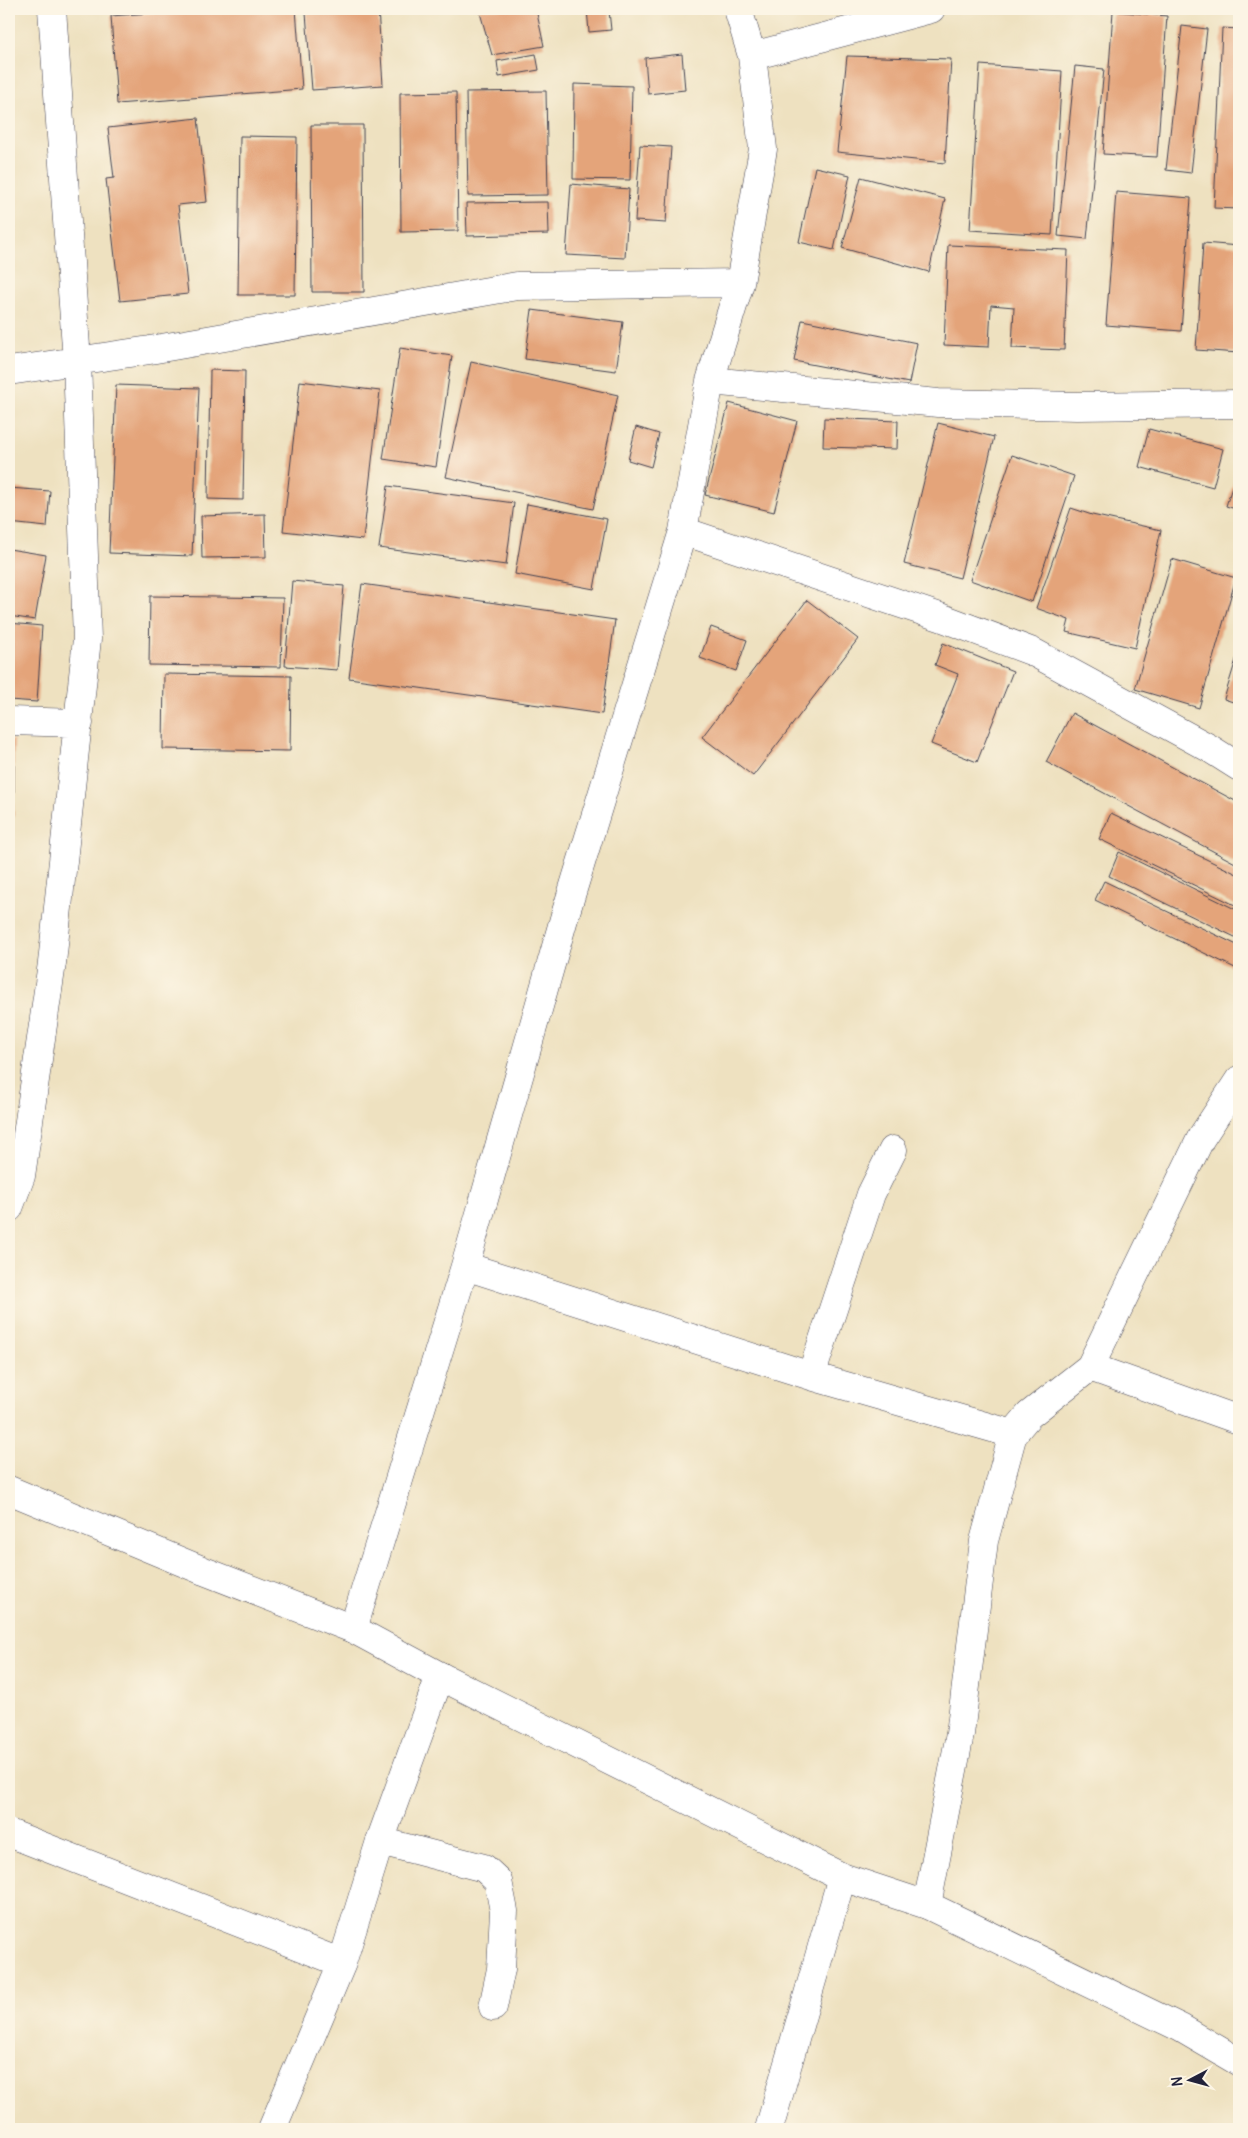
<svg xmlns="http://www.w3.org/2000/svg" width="1248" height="2138" font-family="Delius,sans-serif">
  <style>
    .building { fill: #e4a47a }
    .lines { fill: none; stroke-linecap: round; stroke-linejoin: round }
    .minor-casing { stroke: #413f4f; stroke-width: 29 }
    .tertiary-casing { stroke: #413f4f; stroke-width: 29 }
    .minor { stroke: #fff; stroke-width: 28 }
    .tertiary { stroke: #fff; stroke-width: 28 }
  </style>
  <rect width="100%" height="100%" fill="#fcf5e5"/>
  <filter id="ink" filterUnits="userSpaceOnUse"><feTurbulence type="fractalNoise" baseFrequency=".02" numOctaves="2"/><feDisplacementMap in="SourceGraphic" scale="10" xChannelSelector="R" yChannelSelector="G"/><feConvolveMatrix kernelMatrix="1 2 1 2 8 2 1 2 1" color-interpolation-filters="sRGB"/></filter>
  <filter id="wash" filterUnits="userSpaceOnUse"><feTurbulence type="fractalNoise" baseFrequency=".0096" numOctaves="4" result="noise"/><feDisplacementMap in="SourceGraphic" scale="20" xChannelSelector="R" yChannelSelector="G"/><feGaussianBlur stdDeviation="1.12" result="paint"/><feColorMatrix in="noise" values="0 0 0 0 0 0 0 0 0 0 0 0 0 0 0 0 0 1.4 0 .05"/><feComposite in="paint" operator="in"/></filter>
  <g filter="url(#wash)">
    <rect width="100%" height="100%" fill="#eee1c0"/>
    <g id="blocks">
      <path class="building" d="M203,9H296L302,89L117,104L111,16Z
        M362,9H378L383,85L312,90L306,13Z
        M479,9H536L544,46L492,55Z
        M587,9H620V10L609,11L611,30L589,32Z
        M1113,11L1167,16L1157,157L1103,154Z
        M1182,26L1207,29L1191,173L1166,170Z
        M1222,28L1239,29V209L1214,208Z
        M536,54L539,70L499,77L497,61Z
        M682,54L685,90L648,94L645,58Z
        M847,56L951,59L945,163L837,152Z
        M980,65L1062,71L1052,235L970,230Z
        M1075,66L1104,69L1087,239L1058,236Z
        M574,84L632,86L630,180L573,179Z
        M546,91L548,195L468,196L466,92Z
        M456,92L458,231L401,232L400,93Z
        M198,118L207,202L178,205L188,294L120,301L106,179L114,178L108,128Z
        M311,125H363L364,292H312Z
        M240,136L297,137L295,295H238Z
        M640,145L671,147L666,223L635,221Z
        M815,167L850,175L834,250L799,242Z
        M861,177L945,199L929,272L842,248Z
        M571,184L629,189L625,258L566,255Z
        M1116,192L1191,198L1181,331L1106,325Z
        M548,202L549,234L467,236L466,203Z
        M1203,243L1239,246V353L1196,350Z
        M948,245L1068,250L1064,350L1012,348L1014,307L991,305L989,347L944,345Z
        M532,310L623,322L616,371L525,359Z
        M802,320L917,343L909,383L794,361Z
        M400,348L452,356L436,467L383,459Z
        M471,362L618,395L593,509L446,477Z
        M210,370L245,371L243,500L208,499Z
        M300,381L380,391L363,540L283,531Z
        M116,385L199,388L192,556L109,553Z
        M729,403L797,421L774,512L705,495Z
        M824,418L898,421L897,449L823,447Z
        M938,423L994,437L960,578L904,564Z
        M636,427L659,434L651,467L628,460Z
        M1149,429L1223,449L1213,487L1139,467Z
        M1012,455L1074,476L1032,602L970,580Z
        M1239,465V510L1226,506Z
        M388,486L514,503L506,565L379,548Z
        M9,488L50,491L47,527L9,523Z
        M527,504L607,519L594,589L515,574Z
        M1071,508L1092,515L1161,530L1135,648L1066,632L1069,620L1036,608Z
        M265,514L266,557L202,558L201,516Z
        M9,549L46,555L35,620L9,616Z
        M1172,559L1236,578L1199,708L1135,689Z
        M292,581L344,586L337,670L285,666Z
        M362,584L615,620L602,714L349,678Z
        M150,596L283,598L281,667L149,665Z
        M807,600L858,639L753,776L702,737Z
        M9,623L42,626L37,702L9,700Z
        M711,627L747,640L736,671L700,658Z
        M943,643L1013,671L977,762L931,744L958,674L935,665Z
        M1239,650V704L1224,699Z
        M164,674L291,676L290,751L163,749Z
        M1072,713L1239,803V865L1046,762Z
        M9,740H14V818H9Z
        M1111,813L1239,875V907L1099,839Z
        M1119,852L1239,911V939L1109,876Z
        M1104,881L1239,946V959L1235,968L1095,900Z"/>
    </g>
  </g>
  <g filter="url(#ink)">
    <use href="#blocks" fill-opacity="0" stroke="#413f4f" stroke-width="1"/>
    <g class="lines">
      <defs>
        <path id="minor" d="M752,56L931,9
          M9,371L150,350L517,286L740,283
          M710,381L938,403L1077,406L1239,404
          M683,531L940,617L1033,652L1209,748L1239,767
          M9,721L79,723
          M9,1208L21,1176L52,963L87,639L77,361L52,9
          M465,1266L811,1376L1013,1434
          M1090,1367L1239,1420
          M811,1376L871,1194L893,1150
          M353,1629L465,1266L565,915L683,531L710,381L740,283L763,149L752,56L738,9
          M9,1833L342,1963
          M380,1841L484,1868L498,1881L504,1911L501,1969L493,2007
          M927,1905L960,1734L984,1541L1013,1434L1029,1415L1090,1367L1201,1138L1239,1080
          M272,2129L342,1963L380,1841L440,1676
          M769,2129L842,1877"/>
        <path id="tertiary" d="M9,1490L204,1571L353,1629L440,1676L842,1877L927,1905L1181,2028L1239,2062"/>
      </defs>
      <use href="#minor" class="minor-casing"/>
      <use href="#tertiary" class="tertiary-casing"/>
      <use href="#minor" class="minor"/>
      <use href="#tertiary" class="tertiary"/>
    </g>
  </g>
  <rect width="1248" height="2138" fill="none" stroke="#fcf5e5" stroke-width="30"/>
  <g transform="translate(1190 2080) rotate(264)" stroke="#fcf5e5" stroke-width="4" paint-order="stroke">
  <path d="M0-4L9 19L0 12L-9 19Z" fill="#22223b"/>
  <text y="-8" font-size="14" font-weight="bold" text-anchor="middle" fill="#22223b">N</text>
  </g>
</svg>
